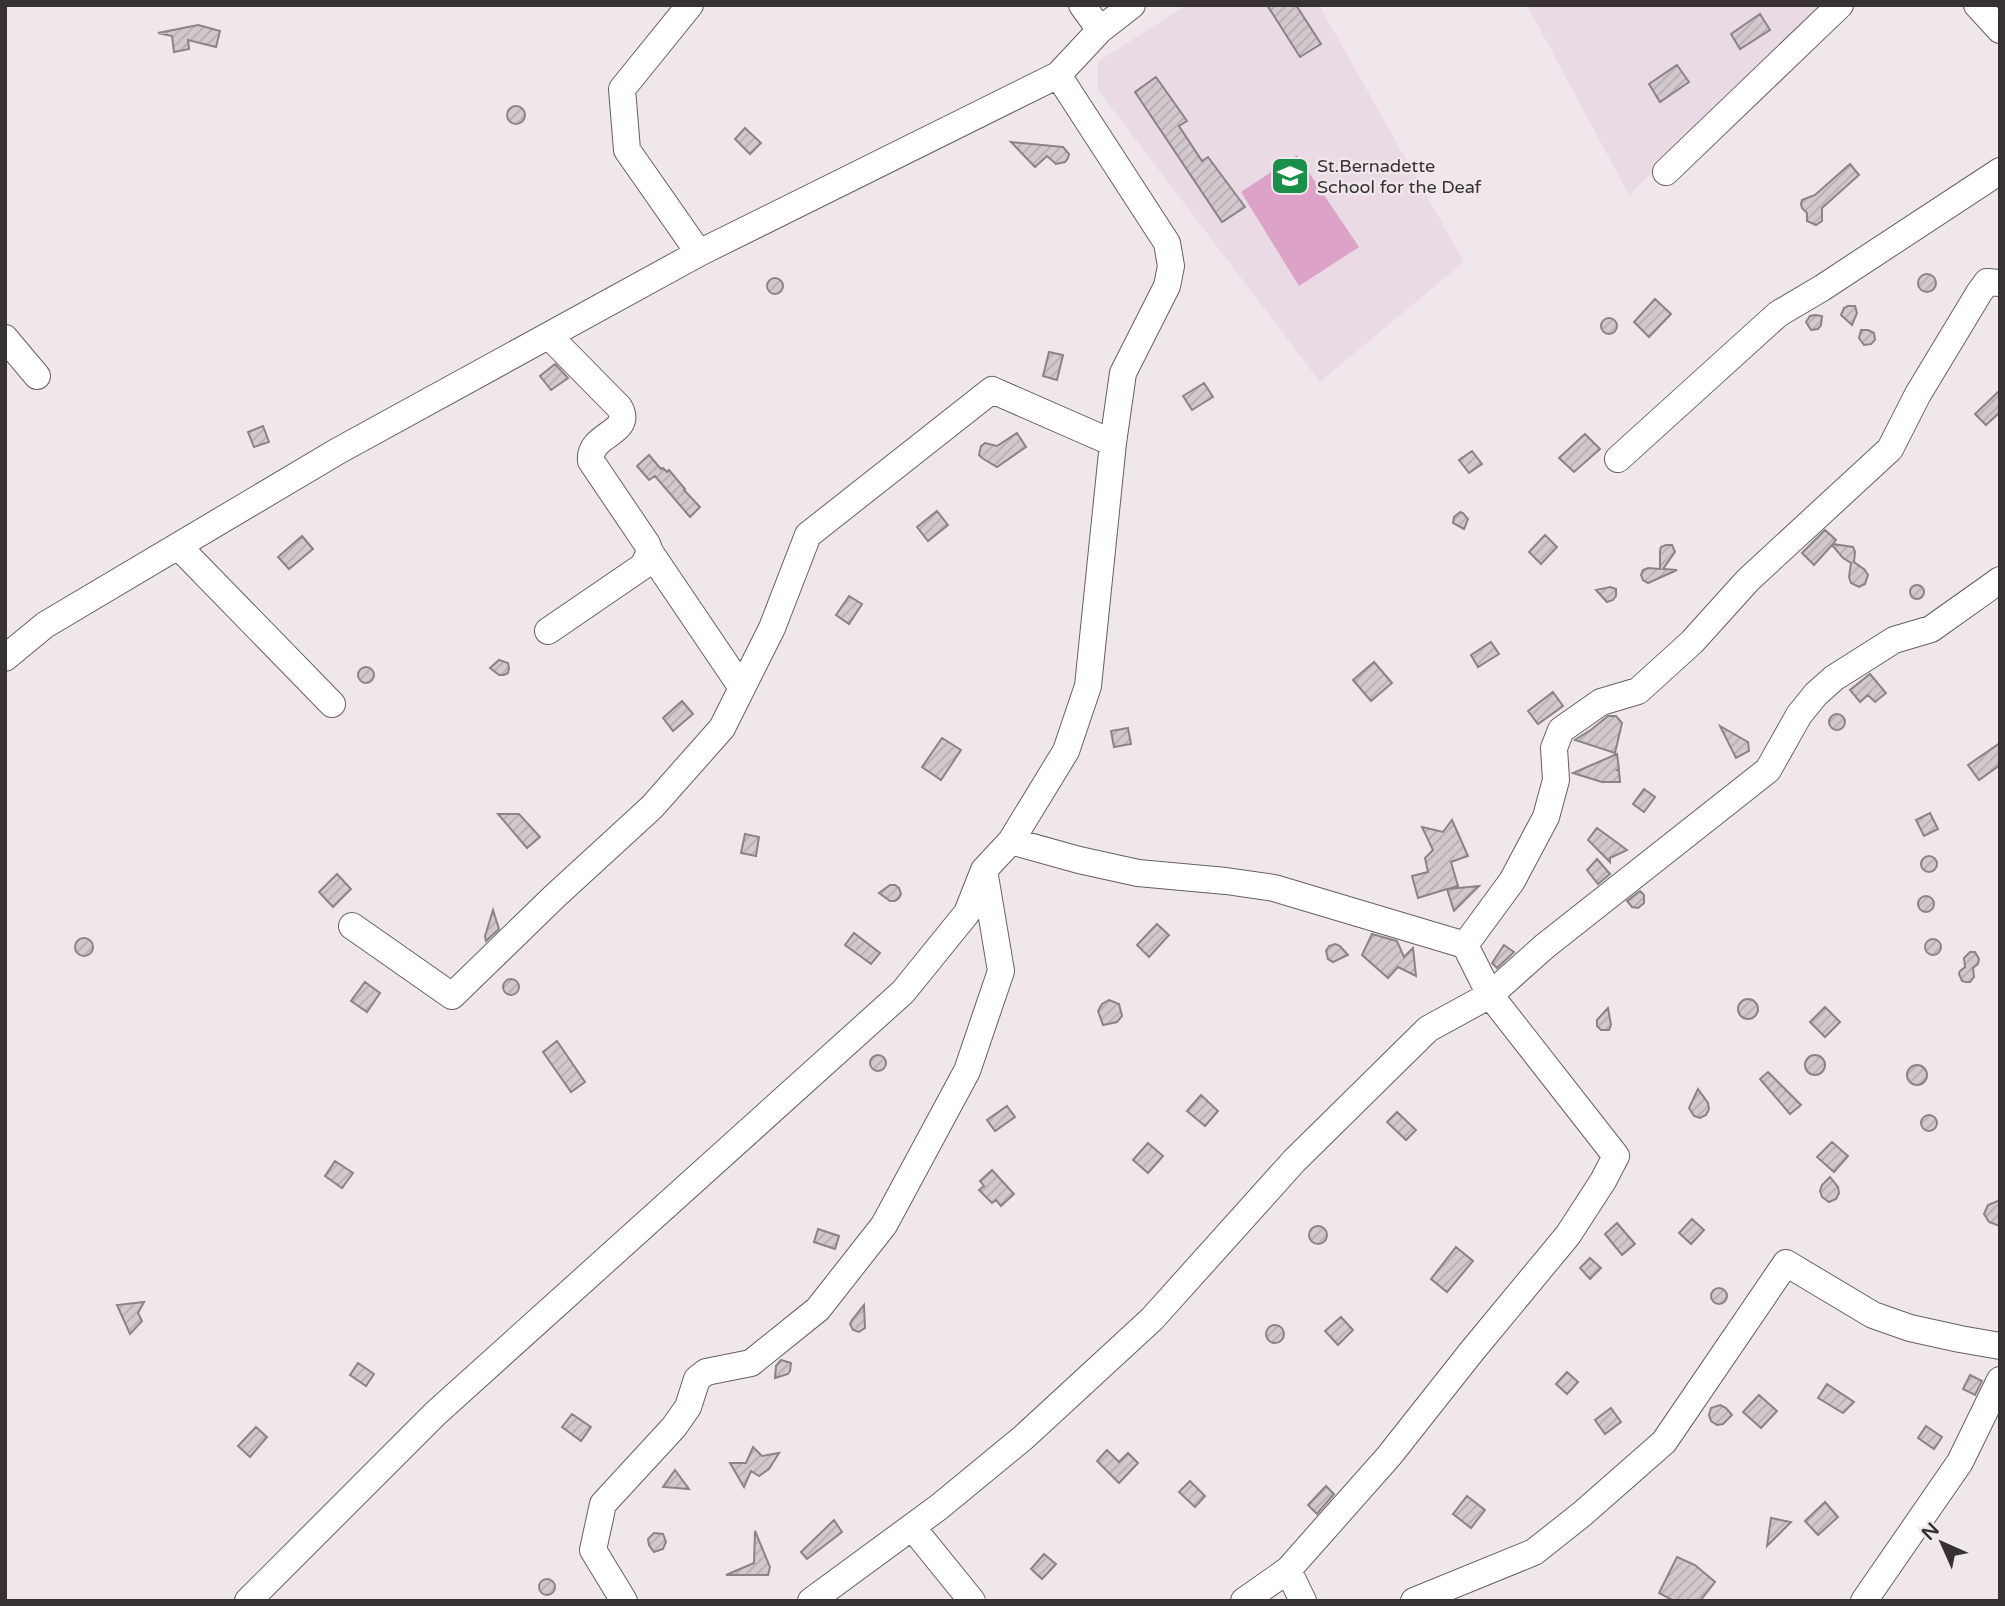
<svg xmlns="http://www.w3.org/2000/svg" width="2005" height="1606" font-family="'Varela Round',sans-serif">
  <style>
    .built { fill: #eadae4 }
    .grass { fill: #dca2c8 }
    .building { fill: url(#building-hatch); stroke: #8b8388; stroke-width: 2 }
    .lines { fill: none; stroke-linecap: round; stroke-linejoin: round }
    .minor-casing { stroke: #665f64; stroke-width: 28 }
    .minor { stroke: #fff; stroke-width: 26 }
    .labels { text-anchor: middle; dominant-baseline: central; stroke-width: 5; stroke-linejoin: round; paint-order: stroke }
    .poi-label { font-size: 18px; fill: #363234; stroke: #f0e7ec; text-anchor: start }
  </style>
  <defs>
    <pattern id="building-hatch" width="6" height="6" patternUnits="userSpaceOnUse" patternTransform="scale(1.75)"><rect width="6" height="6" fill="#d2c9ce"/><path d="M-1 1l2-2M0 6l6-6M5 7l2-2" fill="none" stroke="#b5adb2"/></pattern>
  </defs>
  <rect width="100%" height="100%" fill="#f0e7ec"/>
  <path class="built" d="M1186,5H1319L1464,262L1320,382L1098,90V62Z
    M1527,5H1825L1629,195Z"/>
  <path class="grass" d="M1297,155L1359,247L1299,286L1241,192Z"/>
  <path class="building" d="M1267,5H1296L1321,44L1300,57Z
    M1760,14L1770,30L1740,49L1731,34Z
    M198,25L220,31L216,47L188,40L189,49L174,52L172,36L158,33Z
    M1677,65L1689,82L1660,102L1649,84Z
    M1156,77L1187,121L1179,126L1202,161L1208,157L1245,207L1222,222L1135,92Z
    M507 115a9 9 0 1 1 18 0a9 9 0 1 1-18 0Z
    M745,128L761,143L750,154L735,139Z
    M1011,142L1063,147L1069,154L1068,158L1065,162L1056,164L1047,156L1035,167Z
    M1850,164L1859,175L1822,208V221L1816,225L1807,221V213L1802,208L1801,204L1802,200L1815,195Z
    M1918 283a9 9 0 1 1 18 0a9 9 0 1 1-18 0Z
    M767 286a8 8 0 1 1 16 0a8 8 0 1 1-16 0Z
    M1655,299L1671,314L1649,337L1634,322Z
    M1848,306H1855L1857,313L1852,325L1841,315L1844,308Z
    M1815,315L1822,316L1821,325L1818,329L1811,330L1806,322L1810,316Z
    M1601 326a8 8 0 1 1 16 0a8 8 0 1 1-16 0Z
    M1861,330H1868L1874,333L1875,340L1871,344L1864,345L1861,341L1859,338Z
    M1049,352L1063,355L1057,380L1043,376Z
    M555,364L568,378L551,390L540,376Z
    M1204,383L1213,397L1192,410L1183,396Z
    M2000,390V412L1986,425L1975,414Z
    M263,426L269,442L254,447L248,432Z
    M1017,433L1026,447L997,467L982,458L979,455L981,446L985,443L997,446Z
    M1585,434L1600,449L1574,472L1559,458Z
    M1472,451L1482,464L1469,473L1459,460Z
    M649,455L661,469L663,468L667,472L669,470L685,489L684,490L700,507L690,517L655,476L649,480L637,466Z
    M937,511L948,525L928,541L917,527Z
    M1460,512L1463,513L1468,519L1464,529L1453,523L1454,517Z
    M1825,530L1836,540L1833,544L1853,547L1855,552L1854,562L1865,570L1868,575L1865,584L1859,587L1851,583L1849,577L1851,563L1843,558L1832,545L1814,565L1802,553Z
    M1545,535L1557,547L1541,564L1529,552Z
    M302,536L313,549L289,569L278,557Z
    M1666,545H1672L1675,552L1663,569L1677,570L1648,583L1643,580L1641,575L1643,570L1648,568L1660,569V551L1661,547Z
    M1910 592a7 7 0 1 1 14 0a7 7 0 1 1-14 0Z
    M1610,587L1616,589V596L1613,600L1607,602L1596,590Z
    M849,596L862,604L849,624L836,615Z
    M1491,642L1499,654L1478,667L1471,655Z
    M499,660L508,663L509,668L508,673L504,675H499L490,668Z
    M1374,662L1392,683L1371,701L1353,680Z
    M358 675a8 8 0 1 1 16 0a8 8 0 1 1-16 0Z
    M1870,674L1886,693L1875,702L1868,695L1860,702L1850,690Z
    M1553,692L1563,706L1538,724L1528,711Z
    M682,701L693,714L673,731L663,718Z
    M1829 722a8 8 0 1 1 16 0a8 8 0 1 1-16 0Z
    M1608,716H1616L1622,723L1615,753L1575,740L1592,729Z
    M1720,726L1748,742L1749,751L1736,758Z
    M1128,728L1131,744L1114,747L1111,731Z
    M942,738L961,750L941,780L922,767Z
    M2000,743V765L1979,780L1968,765Z
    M1617,754L1619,769L1617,770L1619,771L1620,782H1602L1573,773Z
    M1644,789L1655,797L1644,812L1633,804Z
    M1930,813L1938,829L1924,836L1916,820Z
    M498,814H519L540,837L527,848Z
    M1452,820L1468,856L1451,862L1458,886L1448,889L1479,886L1454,911L1447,889L1418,898L1412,876L1428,872L1425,858L1433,850L1422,827L1443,832Z
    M1597,828L1615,841L1627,850L1610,858V862L1588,840Z
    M745,834L759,837L756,856L741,853Z
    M1921 864a8 8 0 1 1 16 0a8 8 0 1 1-16 0Z
    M1597,859L1610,874L1598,884L1587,870Z
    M337,874L351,889L333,907L319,892Z
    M890,885H895L899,888L901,894L899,898L895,901H890L879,893Z
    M1640,891L1644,895V903L1638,908L1632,907L1627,901Z
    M1918 904a8 8 0 1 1 16 0a8 8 0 1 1-16 0Z
    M493,910L499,929L486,941L485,936Z
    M1157,924L1169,935L1149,957L1137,945Z
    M854,933L880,953L871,964L845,945Z
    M1372,934L1397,941L1404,957L1413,948L1416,976L1398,967L1388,978L1362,955Z
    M75 947a9 9 0 1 1 18 0a9 9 0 1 1-18 0Z
    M1925 947a8 8 0 1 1 16 0a8 8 0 1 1-16 0Z
    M1335,944L1340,946L1348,955L1333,962L1328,959L1326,951L1329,946Z
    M1504,945L1514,952L1497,968L1492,963Z
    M1970,952H1975L1979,959L1978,964L1973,968L1974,977L1970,982H1966L1962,981L1959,974L1960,971L1965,967L1964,958Z
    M503 987a8 8 0 1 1 16 0a8 8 0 1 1-16 0Z
    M365,982L380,993L367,1012L351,1001Z
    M1738 1009a10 10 0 1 1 20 0a10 10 0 1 1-20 0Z
    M1109,1000L1119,1004L1122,1016L1117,1022L1103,1025L1098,1011L1102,1004Z
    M1825,1007L1840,1022L1825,1037L1810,1022Z
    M1608,1008L1611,1025L1609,1030H1601L1597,1026V1020Z
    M557,1041L585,1082L571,1092L543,1052Z
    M1805 1065a10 10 0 1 1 20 0a10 10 0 1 1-20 0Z
    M870 1063a8 8 0 1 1 16 0a8 8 0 1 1-16 0Z
    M1907 1075a10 10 0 1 1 20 0a10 10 0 1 1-20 0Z
    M1768,1072L1801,1105L1790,1114L1760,1079Z
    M1698,1089L1708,1103L1709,1109L1706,1115L1700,1118L1694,1116L1689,1108Z
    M1201,1095L1218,1111L1205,1126L1187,1111Z
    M1007,1106L1015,1117L995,1131L987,1120Z
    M1397,1112L1416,1130L1406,1140L1387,1122Z
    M1921 1123a8 8 0 1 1 16 0a8 8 0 1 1-16 0Z
    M1832,1142L1848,1156L1834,1172L1817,1157Z
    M1148,1143L1163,1156L1148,1173L1133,1160Z
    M335,1161L353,1173L342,1188L325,1176Z
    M992,1170L1014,1194L1001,1206L996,1200L992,1203L979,1190L984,1186L980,1181Z
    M1830,1177L1838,1187L1839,1193L1836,1199L1829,1202L1822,1197L1820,1191L1822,1185Z
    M2000,1200V1226L1989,1222L1984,1214L1988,1205Z
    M1692,1219L1704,1230L1691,1244L1679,1233Z
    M1617,1223L1635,1244L1622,1255L1605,1234Z
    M1309 1235a9 9 0 1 1 18 0a9 9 0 1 1-18 0Z
    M818,1229L839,1236L835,1249L814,1242Z
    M1456,1247L1473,1261L1447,1292L1431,1279Z
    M1590,1258L1601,1268L1590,1279L1580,1268Z
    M1711 1296a8 8 0 1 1 16 0a8 8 0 1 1-16 0Z
    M144,1302L138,1313L142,1321L130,1334L117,1305Z
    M864,1305L865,1328L859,1332L853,1330L850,1324L852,1320Z
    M1341,1317L1353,1330L1338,1345L1325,1331Z
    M1266 1334a9 9 0 1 1 18 0a9 9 0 1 1-18 0Z
    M781,1360L791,1363L790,1371L788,1374L775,1378L776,1366Z
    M358,1363L374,1374L366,1386L350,1375Z
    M1567,1372L1578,1382L1567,1394L1556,1384Z
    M1970,1375L1982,1381L1975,1395L1963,1389Z
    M1827,1384L1854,1402L1843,1413L1818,1398Z
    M1759,1395L1777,1411L1761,1428L1743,1412Z
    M1720,1405L1726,1408L1732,1415L1723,1424L1717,1425L1711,1421L1709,1415L1711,1408Z
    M1611,1408L1621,1422L1605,1434L1595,1420Z
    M572,1414L591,1427L581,1441L562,1427Z
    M1926,1426L1942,1437L1934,1449L1918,1438Z
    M256,1427L267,1437L250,1457L238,1446Z
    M753,1447L762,1456L779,1453L769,1469L759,1476L751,1471L744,1487L730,1463H746Z
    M1107,1450L1119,1462L1128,1453L1138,1463L1119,1483L1097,1461Z
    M675,1470L689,1489L663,1487Z
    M1190,1481L1205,1496L1195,1507L1179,1492Z
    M1326,1486L1334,1494L1317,1514L1308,1505Z
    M1467,1496L1485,1510L1471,1528L1453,1514Z
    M1825,1502L1838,1517L1818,1535L1805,1521Z
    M1771,1518L1791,1522L1767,1546Z
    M834,1520L842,1532L807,1559L801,1552Z
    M755,1531L770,1567L768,1575H726L754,1563Z
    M654,1533L663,1534L666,1542L663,1549L654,1552L649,1545L648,1539Z
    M1044,1554L1056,1564L1042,1579L1031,1569Z
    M1677,1557L1695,1565L1715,1582L1700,1601H1674L1659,1593Z
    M539 1587a8 8 0 1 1 16 0a8 8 0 1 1-16 0Z"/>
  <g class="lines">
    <defs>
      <path id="minor" d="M690,5L622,89L627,150L699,253
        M1082,5L1100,30
        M1977,5L2000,30
        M1666,172L1840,5
        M5,338L37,376
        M1618,459L1778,314L1822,288L2000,171
        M178,546L332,704
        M650,552L742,688
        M548,631L643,566L650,552L647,544L591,461C588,433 635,434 619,407L549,336
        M5,658L45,625L338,451L699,253L1058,75L1100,30L1132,5
        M1011,841L1079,860L1138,873L1226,881L1274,888L1465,945L1490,995L1616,1156L1603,1181L1568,1235L1472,1351L1389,1456L1288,1570L1244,1601
        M352,926L452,996L555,896L652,807L722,728L772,628L808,535L992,390L1113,443
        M1465,945L1512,881L1546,817L1556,780L1554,748L1561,730L1601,702L1638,691L1692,642L1748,580L1890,449L1918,394L1979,293L1987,282L2000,283
        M912,1527L972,1601
        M1288,1570L1303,1601
        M248,1601L436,1413L903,992L967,913L984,870L1011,841L1066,751L1088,686L1113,443L1123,373L1167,286L1171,266L1167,243L1058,75
        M624,1601L593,1550L603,1504L674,1427L688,1407L697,1379L706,1372L751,1363L818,1309L884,1225L967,1071L1001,971L984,870
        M811,1601L939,1507L1024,1437L1152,1319L1294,1161L1428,1029L1490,995L1545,946L1768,770L1799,715L1816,694L1834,678L1894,640L1931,629L2000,580
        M1414,1601L1534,1552L1582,1514L1664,1442L1786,1263L1873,1315L1910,1328L1960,1339L2000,1346
        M1864,1601L1960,1462L2000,1380"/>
    </defs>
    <use href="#minor" class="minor-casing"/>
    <use href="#minor" class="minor"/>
  </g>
  <defs>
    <symbol id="school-square" viewBox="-11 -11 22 22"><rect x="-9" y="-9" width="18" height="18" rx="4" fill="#198f4a" stroke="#f0e7ec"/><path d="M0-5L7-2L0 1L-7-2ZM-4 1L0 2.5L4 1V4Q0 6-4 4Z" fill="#fff"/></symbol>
  </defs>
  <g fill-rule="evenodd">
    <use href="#school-square" x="1268" y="154" width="44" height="44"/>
  </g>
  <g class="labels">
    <g class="poi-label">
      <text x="1317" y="166">St.Bernadette<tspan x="1317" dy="21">School for the Deaf</tspan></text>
    </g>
  </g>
  <rect width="2005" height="1606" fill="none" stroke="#363234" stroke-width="14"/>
  <g transform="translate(1942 1543) rotate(315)" stroke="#f0e7ec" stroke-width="5" paint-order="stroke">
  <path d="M0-5L12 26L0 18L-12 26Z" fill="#363234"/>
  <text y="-10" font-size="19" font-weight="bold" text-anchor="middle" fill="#363234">N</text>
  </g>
</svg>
